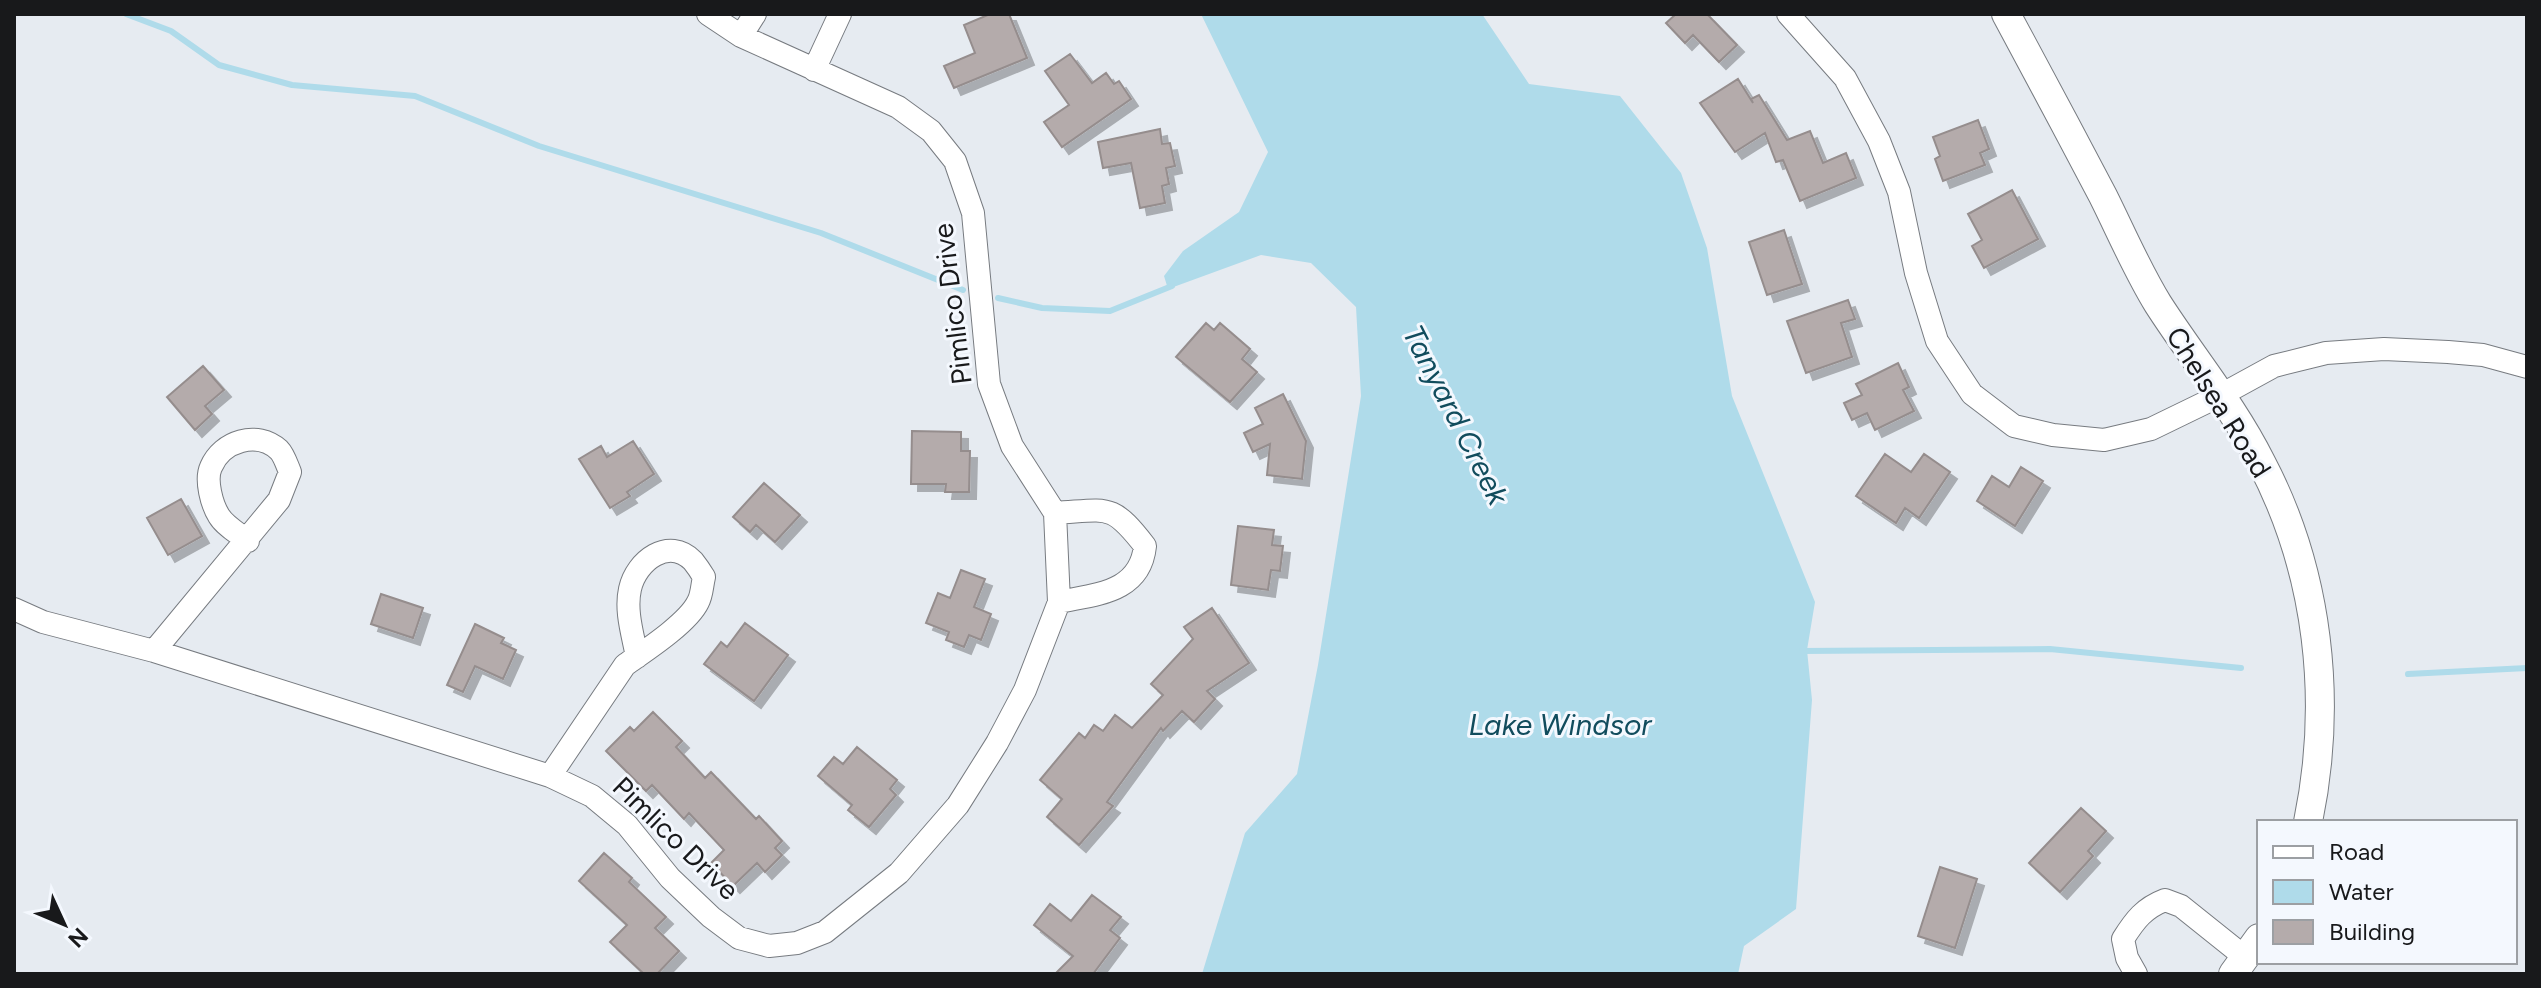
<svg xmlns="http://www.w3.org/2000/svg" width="2541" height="988" font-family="Figtree,sans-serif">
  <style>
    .water { fill: #afdbea }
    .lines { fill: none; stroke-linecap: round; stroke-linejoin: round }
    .stream { stroke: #afdbea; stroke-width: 6 }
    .building { fill: #b4abab; stroke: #958d8d; stroke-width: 2; filter: url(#shadow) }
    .minor-casing { stroke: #777b80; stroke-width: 24 }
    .tertiary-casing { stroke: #777b80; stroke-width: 30 }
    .minor { stroke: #fff; stroke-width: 22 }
    .tertiary { stroke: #fff; stroke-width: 28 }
    .labels { text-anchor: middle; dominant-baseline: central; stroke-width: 6; stroke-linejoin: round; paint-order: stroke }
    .street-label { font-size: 28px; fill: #18191b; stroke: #f4f8fe }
    .water-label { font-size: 30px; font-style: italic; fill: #114c5d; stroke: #f4f8fe }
  </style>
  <defs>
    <filter id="shadow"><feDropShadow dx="7" dy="7" stdDeviation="0" flood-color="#0004"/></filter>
  </defs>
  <rect width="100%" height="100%" fill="#e6ebf1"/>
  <path class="water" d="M1201,14H1482L1529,84L1620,96L1681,173L1707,248L1732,396L1815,602L1807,650L1812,700L1796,909L1744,946L1738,974H1202L1245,833L1297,774L1318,665L1361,396L1356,307L1311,263L1261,255L1168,289L1164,276L1183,251L1239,212L1268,152Z"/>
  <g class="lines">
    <path class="stream" d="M126,14L171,31L219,65L292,85L415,96L539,146L821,233L963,290
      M998,298L1042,308L1110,311L1172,286
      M1802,651L2050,649L2241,668
      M2408,674L2527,668"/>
  </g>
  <path class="building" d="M990,14H1009L1027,58L954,88L944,66L975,53L964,25Z
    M1676,14H1707L1737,45L1719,62L1693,35L1685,43L1666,23Z
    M1070,54L1092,83L1106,73L1114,84L1119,81L1131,99L1062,147L1044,122L1069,105L1045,71Z
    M1738,79L1753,103L1751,99L1759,95L1787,140L1810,131L1823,163L1846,153L1856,178L1800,201L1783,160L1776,162L1765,133L1735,152L1700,103Z
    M1978,120L1989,149L1980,153L1985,165L1943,181L1935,159L1940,156L1933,137Z
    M1160,129L1162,144L1170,143L1175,166L1166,168L1169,184L1162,186L1165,203L1140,208L1131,163L1103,168L1098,142Z
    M2012,190L2038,239L1984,268L1972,246L1982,240L1968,214Z
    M1784,230L1802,284L1767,295L1749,242Z
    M1848,300L1855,319L1841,323L1852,357L1806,373L1787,321Z
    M1206,323L1214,330L1220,323L1250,349L1242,359L1257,372L1230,402L1176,357Z
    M1898,363L1909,387L1903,390L1914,411L1875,430L1867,413L1852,420L1844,403L1862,395L1856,384Z
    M203,366L224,390L205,406L212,414L195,430L167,397Z
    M1283,394L1306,441L1302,479L1267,475L1270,444L1253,452L1244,433L1263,424L1255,408Z
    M912,431L961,432V451H970L969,492H945L946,484H911Z
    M633,441L654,474L627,492L630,496L610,508L579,459L601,446L607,457Z
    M1885,454L1911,472L1924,454L1950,472L1919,518L1905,508L1896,523L1856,496Z
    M2021,467L2043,481L2015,526L1977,501L1992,476L2009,487Z
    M764,483L800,515L775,542L756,525L750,532L733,517Z
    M181,499L202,536L168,555L147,518Z
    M1238,526L1274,530L1272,545L1283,546L1280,571L1271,570L1268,590L1231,585Z
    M961,570L985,579L974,607L991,614L981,640L969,635L964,647L946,640L949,632L926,623L938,593L950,598Z
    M381,594L423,608L413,638L371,624Z
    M1212,608L1249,663L1207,691L1215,699L1194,722L1182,711L1163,731L1161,728L1107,802L1113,806L1079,845L1047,817L1062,799L1040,780L1079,733L1085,738L1094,725L1103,731L1115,715L1132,728L1163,695L1151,684L1193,639L1184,627Z
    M745,623L788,655L754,701L704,664L721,642L727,647Z
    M475,624L504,638L501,643L516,650L503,679L475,666L463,692L447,685Z
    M653,712L682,741L676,747L705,778L711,772L756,819L759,816L782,841L775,848L782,855L765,872L757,863L733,886L711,863L724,850L689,813L684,819L652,785L646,791L606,751L630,727L634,731Z
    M857,747L897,780L890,789L896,795L869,827L848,810L852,805L818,776L834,757L843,764Z
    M2081,808L2106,831L2088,851L2093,856L2060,892L2029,863Z
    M604,853L632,878L629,882L666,917L655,928L679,951L657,974H644L610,942L627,925L579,881Z
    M1940,867L1977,879L1955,948L1918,936Z
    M1092,895L1121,917L1110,930L1120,938L1093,974H1055L1073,956L1034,925L1050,904L1071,921Z"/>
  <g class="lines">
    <defs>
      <path id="minor" d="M1788,14L1845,78L1879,141L1899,192L1916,273L1937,341L1972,394L2014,426L2053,435L2104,440L2151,429L2221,395L2274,366L2326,353L2384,349L2448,352L2483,355L2527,367
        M741,36L755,14
        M814,70L840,14
        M1055,513C1108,510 1111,502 1145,546C1140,593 1096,594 1059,602
        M14,609L43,622L154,651L550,776L592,796L627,825L670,878L711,917L739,938L769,946L797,943L825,932L899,873L958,805L997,743L1025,690L1059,602L1055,513L1012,446L989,384L973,213L955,161L931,131L898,107L741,36L708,14
        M154,651L279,500L290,472C287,465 284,455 279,450C257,430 222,441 211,467C205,480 212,505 219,516C225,526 239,534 248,541
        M550,776L625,665C645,651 688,623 698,602C702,595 702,585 704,577C701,572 697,566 693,561C669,536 636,561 630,589C625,611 633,635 637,657
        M2136,974L2127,958L2123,939C2135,920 2144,908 2165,900L2181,906L2246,958"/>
      <path id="tertiary" d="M2006,14C2039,75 2071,135 2103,196C2121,232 2137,270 2158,304C2192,357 2233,406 2261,462C2319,572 2333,701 2308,822
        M2233,974L2259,938"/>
    </defs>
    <use href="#minor" class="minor-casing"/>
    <use href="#tertiary" class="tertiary-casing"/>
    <use href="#minor" class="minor"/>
    <use href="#tertiary" class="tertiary"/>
  </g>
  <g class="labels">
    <g class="street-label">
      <text transform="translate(952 304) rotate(-97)">Pimlico Drive</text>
      <text transform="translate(2219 402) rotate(58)">Chelsea Road</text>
      <text transform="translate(676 838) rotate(44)">Pimlico Drive</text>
    </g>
    <g class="water-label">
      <text transform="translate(1456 415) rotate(63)">Tanyard Creek</text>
      <text x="1560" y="724">Lake Windsor</text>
    </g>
  </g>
  <rect width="2541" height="988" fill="none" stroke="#18191b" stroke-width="32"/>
  <rect x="2257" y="820" width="260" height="144" fill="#f4f8fe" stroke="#9c9fa3" stroke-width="2"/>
  <rect x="2273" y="846" width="40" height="12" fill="#ffffff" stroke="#9c9fa3" stroke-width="2"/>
  <text x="2329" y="860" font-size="24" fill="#18191b">Road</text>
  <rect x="2273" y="880" width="40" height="24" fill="#afdbea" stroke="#9c9fa3" stroke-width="2"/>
  <text x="2329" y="900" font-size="24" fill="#18191b">Water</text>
  <rect x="2273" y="920" width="40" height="24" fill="#b4abab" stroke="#9c9fa3" stroke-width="2"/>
  <text x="2329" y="940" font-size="24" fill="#18191b">Building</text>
  <g transform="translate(64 924) rotate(134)" stroke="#f4f8fe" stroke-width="6" paint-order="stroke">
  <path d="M0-6L14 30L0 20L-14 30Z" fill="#18191b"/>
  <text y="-12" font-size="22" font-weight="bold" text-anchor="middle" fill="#18191b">N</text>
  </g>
</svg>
